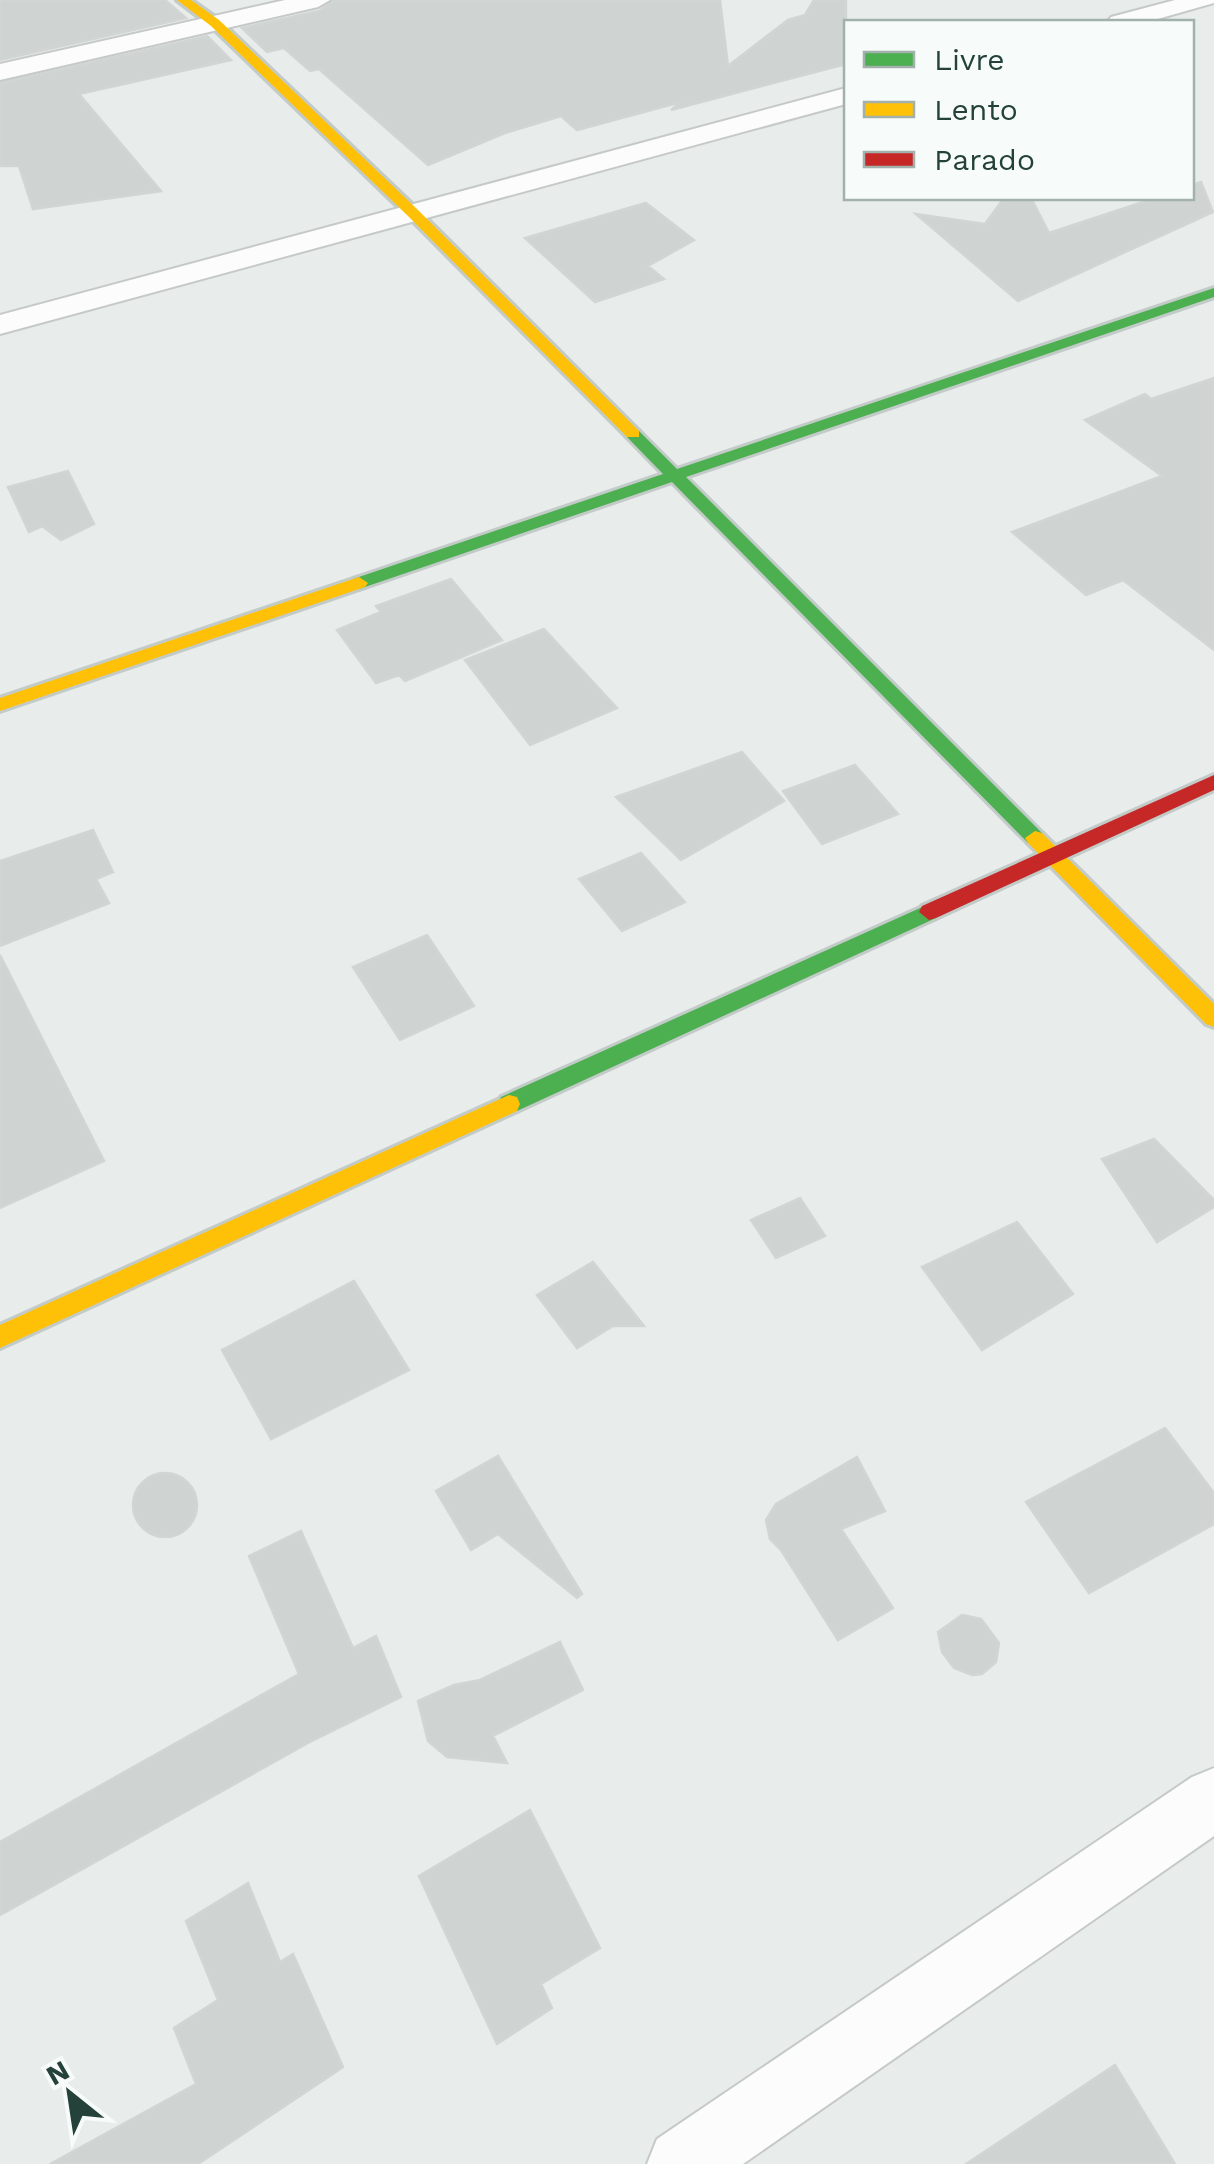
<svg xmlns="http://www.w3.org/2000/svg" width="1214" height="2164" font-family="'Work Sans',sans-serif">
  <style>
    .building { fill: #cfd4d2; stroke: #d1d6d4; stroke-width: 2.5 }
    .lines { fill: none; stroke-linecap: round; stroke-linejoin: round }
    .street-casing { stroke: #c5cac8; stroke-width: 4 }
    .fast-casing { stroke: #c3cbc8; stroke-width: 6 }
    .slow-casing { stroke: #c3cbc8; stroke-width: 6 }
    .jam-casing { stroke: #c3cbc8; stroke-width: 6 }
    .street { fill: #fcfcfc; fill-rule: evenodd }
    .fast { fill: #4caf50; fill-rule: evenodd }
    .slow { fill: #ffc107; fill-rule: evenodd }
    .jam { fill: #c62828; fill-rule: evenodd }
  </style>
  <rect width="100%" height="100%" fill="#e8edeb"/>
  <path class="building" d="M0,0H165L186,18L0,60Z
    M334,0H720L728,66L788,20L805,15L814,0H846V64L671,110L681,102L577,130L561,116L505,133L428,165L319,69L310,71L284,48L267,52L242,28L319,11Z
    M207,36L231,60L79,94L161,191L33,209L19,166H0V83Z
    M1201,182L1213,212L1018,301L916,214L985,224L1004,198H1020L1032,200L1049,233L1155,198H1192V185Z
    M646,203L694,240L648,266L664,279L595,302L525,238Z
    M1214,378V650L1123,580L1086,595L1012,532L1162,476L1085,420L1145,394L1151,399Z
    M68,471L94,524L61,540L42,526L29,532L8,487Z
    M451,579L502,640L405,681L399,675L376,683L337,630L381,612L376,606Z
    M544,629L617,708L530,745L465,660Z
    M742,752L784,801L681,860L616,797Z
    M855,765L898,814L822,844L783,791Z
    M93,830L113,872L96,879L109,903L0,946V861Z
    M641,853L685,902L622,931L579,879Z
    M427,935L474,1006L400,1040L353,967Z
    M0,955L104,1161L0,1208Z
    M1154,1139L1214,1200V1207L1157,1242L1102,1159Z
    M800,1198L825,1236L776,1258L751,1220Z
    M1017,1222L1073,1294L982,1350L922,1267Z
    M593,1262L644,1326H613L577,1348L537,1295Z
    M354,1281L409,1370L271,1439L222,1350Z
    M1165,1428L1214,1493V1524L1089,1593L1026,1502Z
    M498,1456L582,1594L577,1598L498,1534L471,1550L436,1491Z
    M857,1457L885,1511L841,1529L893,1608L838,1640L781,1550L770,1539L766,1520L776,1504Z
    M133 1505a32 32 0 1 1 64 0a32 32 0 1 1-64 0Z
    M301,1531L353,1648L376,1636L401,1697L308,1743L0,1915V1842L299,1674L249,1556Z
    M962,1615L981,1619L999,1643L996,1662L982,1674L972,1675L954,1668L942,1652L938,1632Z
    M560,1642L583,1690L493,1736L507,1763L447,1757L428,1741L418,1701L454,1685L480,1680Z
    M530,1810L600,1948L541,1984L552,2008L497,2044L419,1876Z
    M248,1883L280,1962L293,1954L343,2067L198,2164H50L196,2084L174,2028L218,2000L186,1921Z
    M1115,2065L1175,2164H966Z"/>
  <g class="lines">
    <defs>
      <path id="street" d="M285,0H330L318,7L0,80V64Z
        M1175,0H1214V3L1147,22H1107L1111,17Z
        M846,88V104L0,334V315Z
        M1214,1768V1836L743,2164H647L657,2139L1192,1777Z"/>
      <path id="fast" d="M1214,288V297L686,477L1042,833L1045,838L1042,843H1028L672,482L365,587L359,589L350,583L353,579L663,474L627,437V431H639L677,469Z
        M929,904L939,912L936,918L517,1111H501L498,1104L501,1097Z"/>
      <path id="slow" d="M177,0H191L219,20L418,210L639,431V437H627L408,216L211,26Z
        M359,577L368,583L365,587L0,711V698Z
        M1035,831L1042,833L1214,1004V1027L1206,1024L1028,843L1025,838Z
        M509,1095L517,1097L520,1104L517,1111L0,1348V1325Z"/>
      <path id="jam" d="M1214,775V790L936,918L929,920L919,912L922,906Z"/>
    </defs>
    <use href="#street" class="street-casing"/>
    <use href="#fast" class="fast-casing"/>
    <use href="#slow" class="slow-casing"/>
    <use href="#jam" class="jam-casing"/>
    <use href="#street" class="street"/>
    <use href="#fast" class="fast"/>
    <use href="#slow" class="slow"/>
    <use href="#jam" class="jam"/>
  </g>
  <rect x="844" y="20" width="350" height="180" fill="#f7fbf9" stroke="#a3b1ad" stroke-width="2.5"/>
  <rect x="864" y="52" width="50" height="15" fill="#4caf50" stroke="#a3b1ad" stroke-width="2.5"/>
  <text x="934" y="70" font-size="30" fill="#24423a">Livre</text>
  <rect x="864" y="102" width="50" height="15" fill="#ffc107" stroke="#a3b1ad" stroke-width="2.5"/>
  <text x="934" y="120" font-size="30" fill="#24423a">Lento</text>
  <rect x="864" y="152" width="50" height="15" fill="#c62828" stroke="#a3b1ad" stroke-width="2.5"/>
  <text x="934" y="170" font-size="30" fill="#24423a">Parado</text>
  <g transform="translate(70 2094) rotate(330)" stroke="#f7fbf9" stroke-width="8" paint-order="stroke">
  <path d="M0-8L18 38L0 25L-18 38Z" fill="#24423a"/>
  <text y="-15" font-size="28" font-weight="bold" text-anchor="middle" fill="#24423a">N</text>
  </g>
</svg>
